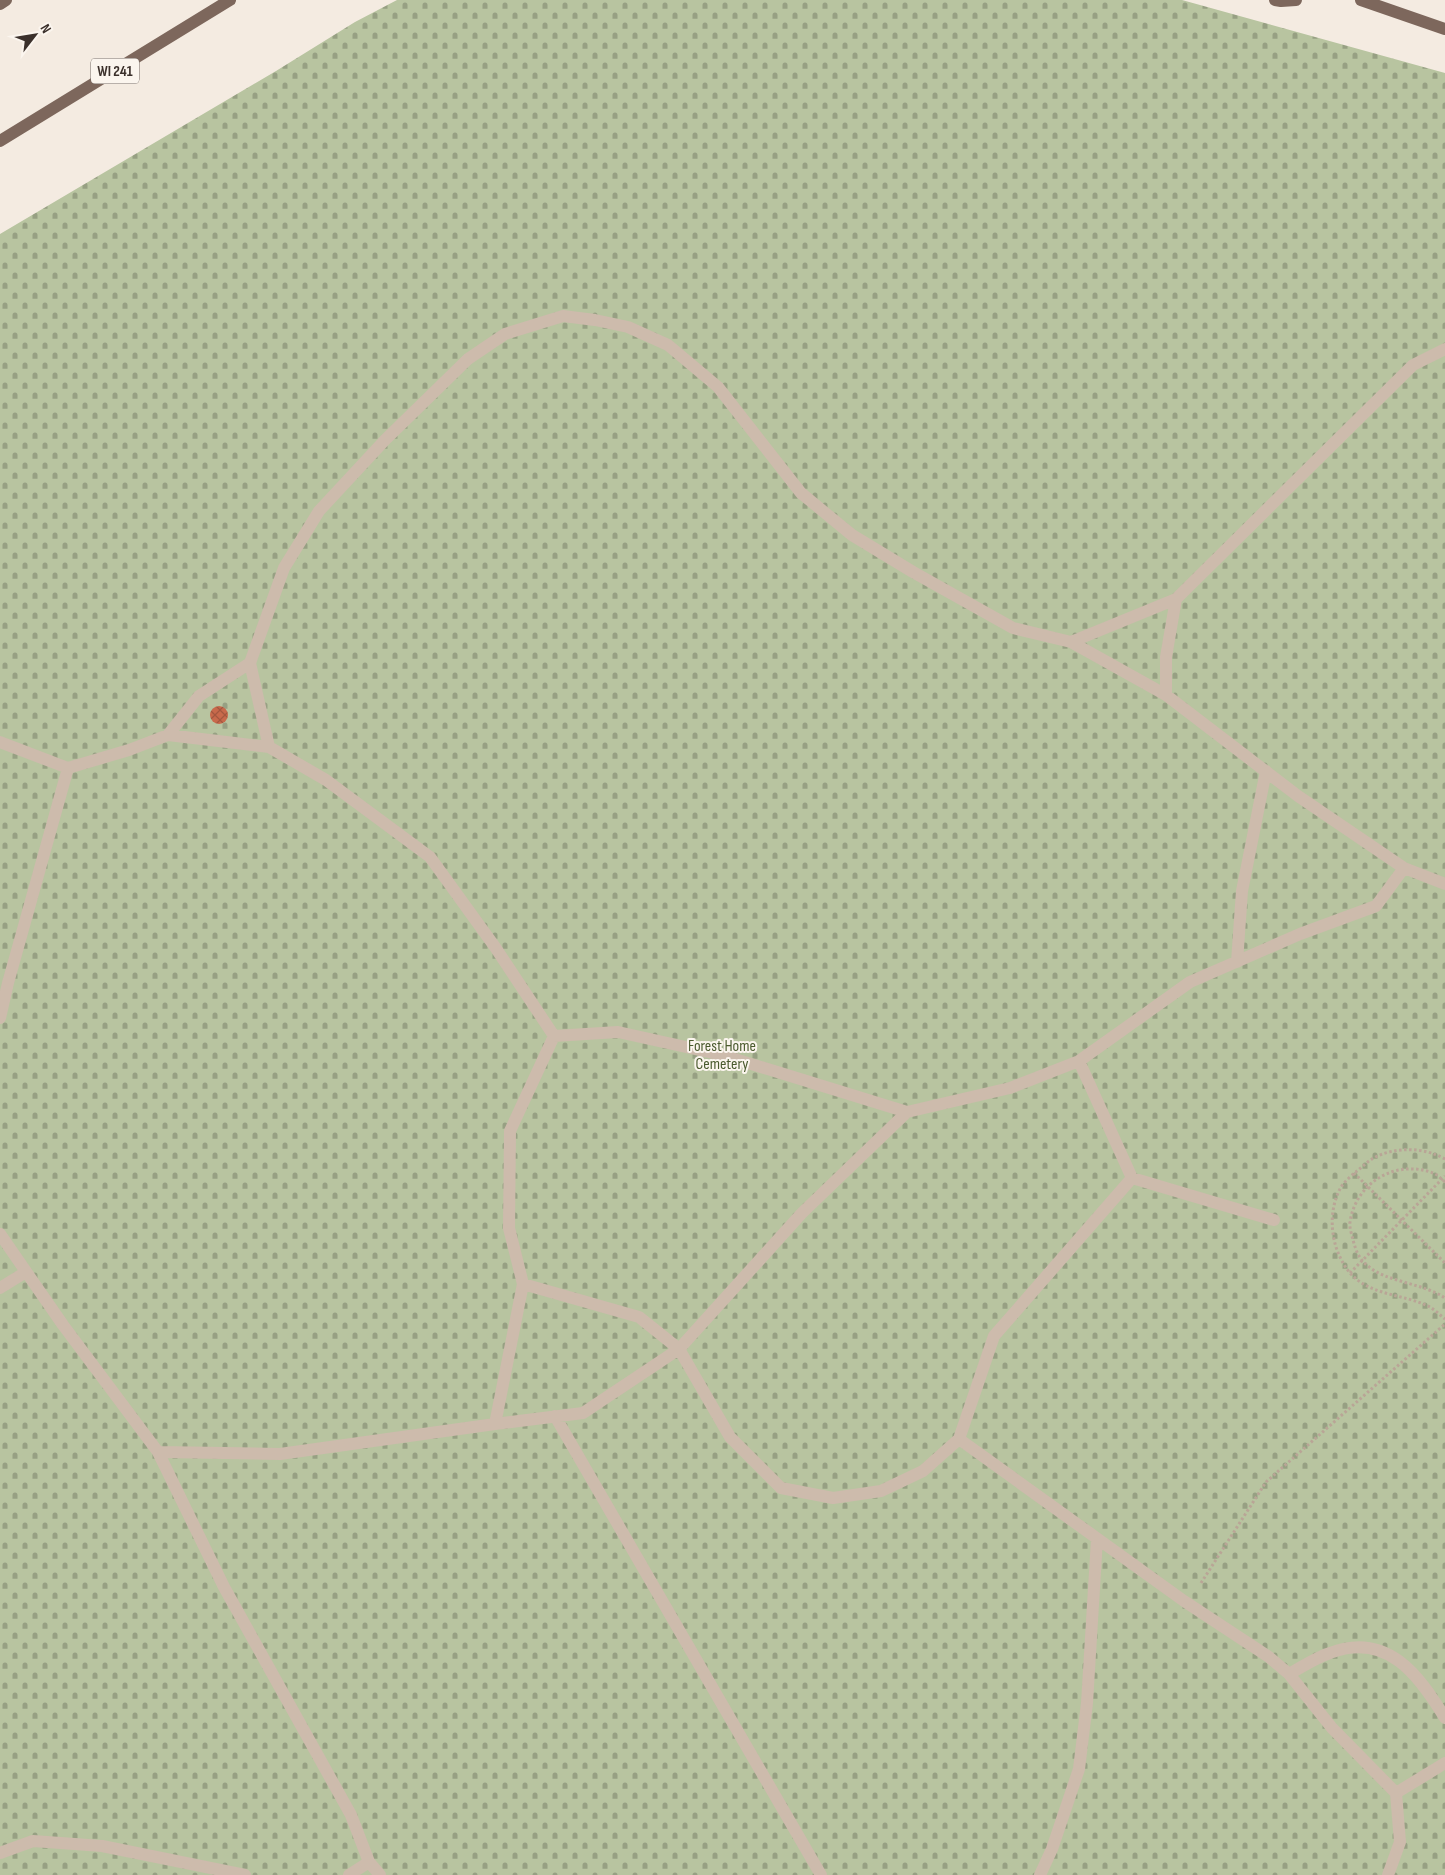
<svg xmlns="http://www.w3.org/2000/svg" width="1445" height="1875" font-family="'Sofia Sans Condensed',sans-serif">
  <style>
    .cemetery { fill: url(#cemetery-stones) }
    .building { fill: url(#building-cross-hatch) }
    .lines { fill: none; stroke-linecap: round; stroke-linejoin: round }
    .path { stroke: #b9a596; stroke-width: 3; stroke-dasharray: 2.5 2.5; stroke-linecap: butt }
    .minor { stroke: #cdbbac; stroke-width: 12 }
    .major { stroke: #7d675c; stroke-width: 12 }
    .labels { text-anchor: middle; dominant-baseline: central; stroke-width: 4; stroke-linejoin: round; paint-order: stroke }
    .shield { fill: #fbf5ee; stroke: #756b66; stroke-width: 1 }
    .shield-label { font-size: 15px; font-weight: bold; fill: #3b302b }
    .park-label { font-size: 16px; fill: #4a5a2e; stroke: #fbf5ee }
  </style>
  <defs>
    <pattern id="cemetery-stones" width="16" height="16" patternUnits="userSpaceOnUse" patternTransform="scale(1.25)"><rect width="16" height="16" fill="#b8c4a0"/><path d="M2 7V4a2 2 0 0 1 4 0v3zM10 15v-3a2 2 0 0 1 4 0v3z" fill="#97a083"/></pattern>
    <pattern id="building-cross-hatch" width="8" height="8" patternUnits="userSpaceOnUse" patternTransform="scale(1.25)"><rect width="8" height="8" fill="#c8694b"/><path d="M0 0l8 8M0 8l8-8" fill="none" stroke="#a4573f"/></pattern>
  </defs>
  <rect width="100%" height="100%" fill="#f4ebe1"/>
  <path class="cemetery" d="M397,0H1182L1445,73V1875H0V234L276,71L355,22Z"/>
  <path class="building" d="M210 715a9 9 0 1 1 18 0a9 9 0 1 1-18 0Z"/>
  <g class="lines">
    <path class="path" d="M1445,1159C1424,1147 1394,1146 1372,1159C1367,1162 1362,1167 1357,1171C1352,1175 1345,1181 1341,1187C1326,1214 1331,1250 1350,1273C1370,1296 1405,1294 1430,1307C1435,1310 1440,1315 1445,1319
      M1354,1173L1445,1263
      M1445,1182C1441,1179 1437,1174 1433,1173C1396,1159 1356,1182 1350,1222C1349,1227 1352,1235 1353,1240C1356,1251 1359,1259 1368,1266C1386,1282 1423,1283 1445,1298
      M1350,1273L1445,1176
      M1201,1583L1266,1482L1445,1324"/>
    <path class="minor" d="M1445,349L1413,365L1176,599L1071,642L1166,695L1298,796L1404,868L1445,884
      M1071,642L1013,628L913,572L852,535L801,493L718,387L668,345L628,327L595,320L563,316L505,334L468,359L385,440L319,511L284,568L250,663L269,747L326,780L430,857L495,947L554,1036L618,1032L722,1055L907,1112L1010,1088L1079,1061
      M1166,695V657L1176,599
      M168,735L199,696L250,663
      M0,742L68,768
      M1237,962L1242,891L1266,771
      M0,1018L8,983L68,768L129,750L168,735L269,747
      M907,1112L802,1213L679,1349L730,1437L781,1488L833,1498L881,1491L923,1471L959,1439
      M1132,1178L1274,1220
      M0,1234L63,1325L158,1452L280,1454L495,1424L523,1284
      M0,1288L26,1272
      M555,1416L821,1875
      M495,1424L583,1413L679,1349L639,1317L523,1284L509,1228L510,1131L554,1036
      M158,1452L224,1587L351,1815L369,1862L380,1875
      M1289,1674C1302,1667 1315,1658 1330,1653C1387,1631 1419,1675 1445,1718
      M1396,1793L1445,1763
      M0,1853L33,1841L102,1846L245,1875
      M349,1875L369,1862
      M1040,1875L1052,1849L1079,1769L1087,1703L1097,1539
      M1388,1875L1400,1842L1396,1793L1332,1728L1289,1674L1269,1657L1184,1601L959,1439L994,1336L1132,1178L1079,1061L1190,982L1300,934L1376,906L1404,868"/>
    <path class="major" d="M1275,0L1281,1L1296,0
      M1361,0L1445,29
      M0,4L6,0
      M0,141L230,0"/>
  </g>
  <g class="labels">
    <rect class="shield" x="91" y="58.5" width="48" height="25" rx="4"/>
    <g class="shield-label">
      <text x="115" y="71">WI 241</text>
    </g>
    <g class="park-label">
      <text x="722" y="1046">Forest Home<tspan x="722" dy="18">Cemetery</tspan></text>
    </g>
  </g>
  <g transform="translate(35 35) rotate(59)" stroke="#fbf5ee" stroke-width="4" paint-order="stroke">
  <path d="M0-4L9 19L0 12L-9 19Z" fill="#3b302b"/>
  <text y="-8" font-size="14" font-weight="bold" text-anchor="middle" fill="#3b302b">N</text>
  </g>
</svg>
